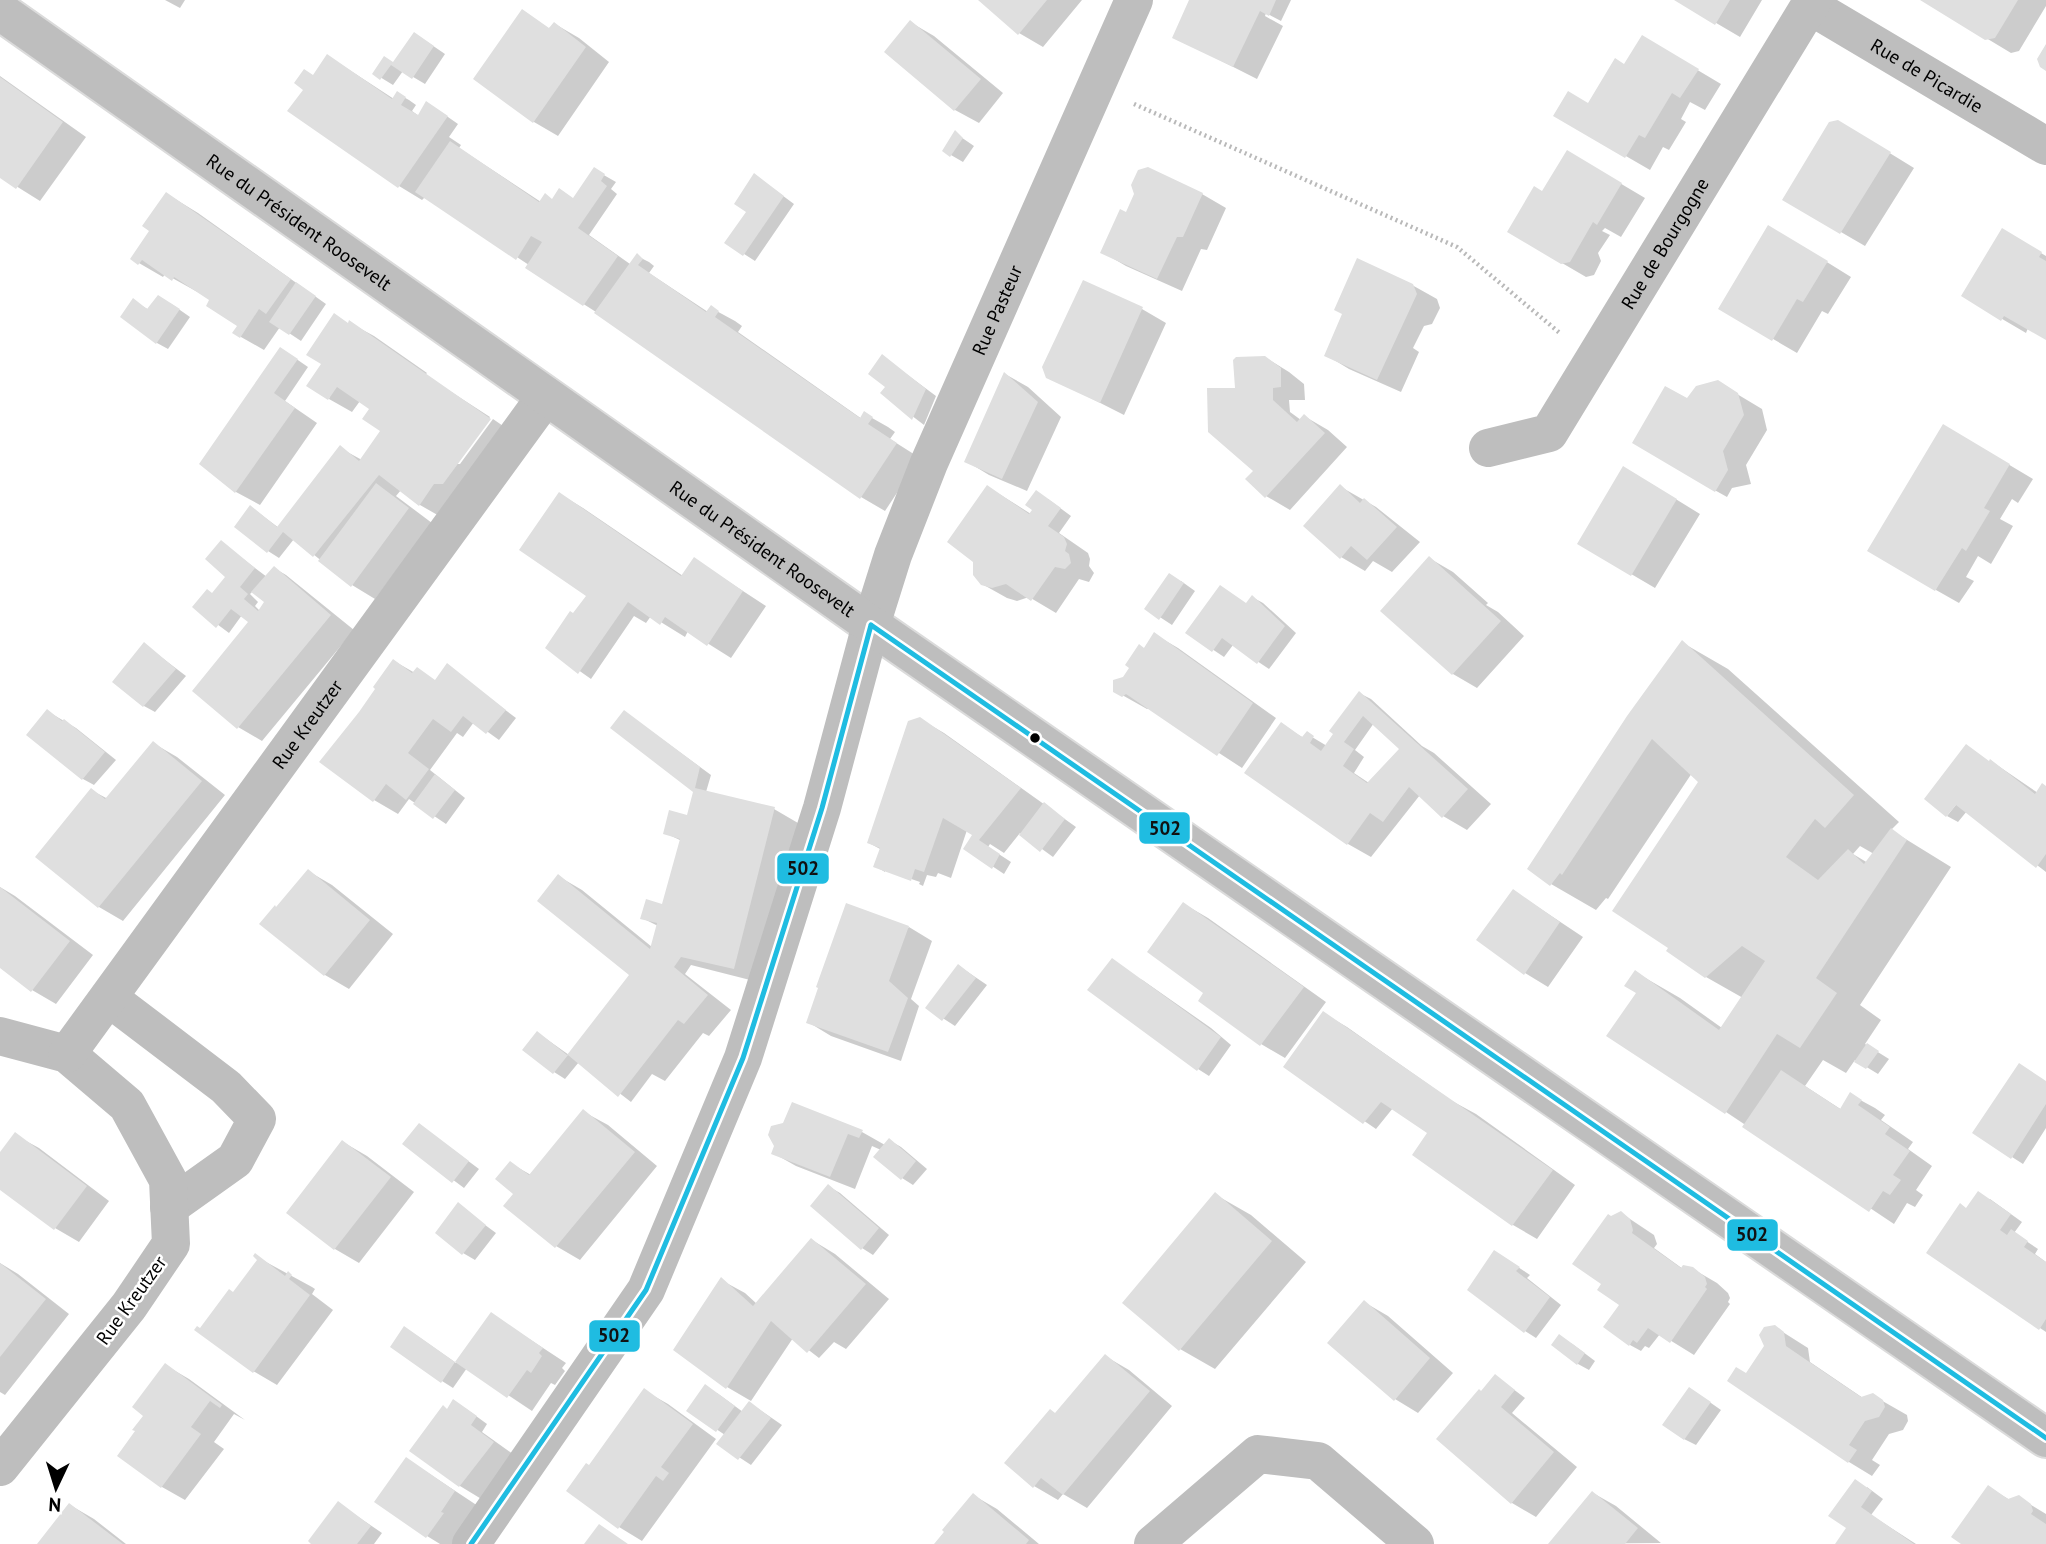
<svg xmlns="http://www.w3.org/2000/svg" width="2046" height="1544" font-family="'PT Sans',sans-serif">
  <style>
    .shadow { fill: #0003; fill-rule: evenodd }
    .building { fill: #dfdfdf; fill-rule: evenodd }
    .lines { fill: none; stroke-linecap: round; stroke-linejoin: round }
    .major-casing { stroke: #dbdbdb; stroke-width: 42 }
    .path { stroke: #b9b9b9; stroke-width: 4.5; stroke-dasharray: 2 3.5; stroke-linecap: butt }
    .minor { stroke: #bebebe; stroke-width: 38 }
    .major { stroke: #bebebe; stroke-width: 38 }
    .bus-1-casing { stroke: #fff; stroke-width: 10 }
    .bus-1 { stroke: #1fbce1; stroke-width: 5 }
    .bus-dot { fill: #000; stroke: #fff; stroke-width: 2.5 }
    .labels { text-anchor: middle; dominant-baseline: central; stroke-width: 5; stroke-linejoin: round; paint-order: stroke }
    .street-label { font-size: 19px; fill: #000; stroke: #fff }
    .line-badge { stroke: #fff; stroke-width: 2.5 }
    .pale-badge-label { font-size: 19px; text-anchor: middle; font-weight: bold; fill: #111 }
  </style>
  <rect width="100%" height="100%" fill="#fff"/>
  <path class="shadow" d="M165,0H185L180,8Z
    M981,0H1082L1043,47L1019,33Z
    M1191,0H1291L1281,21L1266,13L1265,16L1283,26L1257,79L1174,37Z
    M1677,0H1762L1740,37Z
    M1923,0H2046V6L2019,51L2011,53Z
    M910,22L934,36L1003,93L979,123L955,110Z
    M555,24L579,38L609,62L558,136L534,122L476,79Z
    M1642,37L1721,84L1705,110L1690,102L1681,119L1686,122L1669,150L1663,147L1650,170L1555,115L1589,105L1625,65Z
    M426,41L445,54L425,84L403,71L393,85L375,74L384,59L394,64Z
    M328,56L394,99L398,94L409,100L416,105L412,111L419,116L438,110L458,124L449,137L461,145L459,148L541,202L574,199L595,170L616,182L611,189L617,194L589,235L630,264L637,256L649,262L654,266L649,273L708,312L711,308L735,321L742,326L738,332L862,419L865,414L888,427L895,432L890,439L920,458L885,511L861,497L596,312L527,268L529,265L425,197L422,200L399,186L314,77Z
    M0,76L86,137L40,201L0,176Z
    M955,133L974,146L963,162L944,151Z
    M1862,136L1914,168L1865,246L1784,199Z
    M1591,166L1645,198L1621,237L1605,228L1602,231L1610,235L1598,253L1601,261L1594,275L1586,277L1562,263L1543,193Z
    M755,175L794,204L755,261L727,243L748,212Z
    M167,194L198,213L326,304L301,341L280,327L264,350L241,337L239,326L212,300L165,274L163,277L132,259L152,231Z
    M1202,194L1226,208L1207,250L1201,249L1182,291L1126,266L1102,252L1127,215Z
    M2002,230L2046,256V338L2028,328L2026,333L1963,296Z
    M1793,241L1851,277L1828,314L1822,311L1797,353L1720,308Z
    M1084,282L1142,309L1166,323L1124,415L1047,376Z
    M1412,285L1437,299L1440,308L1432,324L1424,326L1413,348L1419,352L1401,392L1349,369L1326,355Z
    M134,301L149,310L170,303L190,317L168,349L157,343Z
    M350,323L374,336L427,373L425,375L490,417L455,464H460L493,419L525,441L455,525L420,505L401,490L396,496L432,523L375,599L352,585L294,539L279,558L268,551L251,507L279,528L340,448L362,460L383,431L371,409L360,401L352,412L329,399Z
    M292,356L308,367L285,401L317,423L260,505L236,492L202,463Z
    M882,356L936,396L924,425L882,393L887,387Z
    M1265,357L1289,372L1304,384L1305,400H1289L1290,412L1301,420L1304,416L1328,430L1347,447L1290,510L1266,496L1255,471L1236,389Z
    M1005,374L1028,387L1061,417L1027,491L989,475L966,461Z
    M1717,382L1762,409L1767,430L1746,465L1751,484L1732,488L1727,497L1693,478L1687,401Z
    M1944,426L2033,479L2018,503L2012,499L2000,519L2013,526L1991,564L1978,556L1966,577L1974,581L1959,603L1936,590Z
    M1648,482L1700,514L1655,588L1580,544Z
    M988,487L1031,514L1048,499L1071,516L1059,533L1088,553L1090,559L1089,566L1094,573L1089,582L1079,579L1056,613L1029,597L1017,601L1007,598L982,584Z
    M1341,487L1376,507L1420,542L1392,572L1373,561L1365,571L1341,557Z
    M560,494L583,508L683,576L694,559L766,606L731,658L688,631L685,637L651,616L646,623L634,616L591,679L547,648L588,596Z
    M222,543L267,577L274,568L286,575L354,630L262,741L238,727L251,622L242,615L229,633L194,607L213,595L228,577ZM253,591L267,602L260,611L255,606L258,602L250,594Z
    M1429,558L1453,572L1488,603L1486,605L1498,612L1524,636L1477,688L1453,674L1383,610Z
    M1181,581L1195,591L1172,625L1146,608Z
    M1252,597L1263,603L1296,633L1269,669L1233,645L1224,657L1188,633L1247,604Z
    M1154,634L1178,648L1276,718L1242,768L1150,708L1147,709L1115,691Z
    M1683,643L1728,669L1899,822L1891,830L1951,867L1860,1005L1881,1020L1865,1044L1889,1059L1878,1074L1855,1060L1846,1073L1823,1060L1805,1086L1842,1110L1851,1095L1875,1108L1885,1115L1881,1120L1913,1142L1908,1149L1932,1166L1916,1190L1923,1195L1915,1207L1907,1203L1894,1224L1726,1112L1638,992L1635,972L1680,998L1722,1028L1743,998L1706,977L1707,789L1692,773L1608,899L1606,898L1596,910L1551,884ZM1860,846L1874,854L1868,863L1853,854Z
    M144,644L186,676L155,712L144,706Z
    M394,661L415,673L437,682L448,666L516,718L499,740L474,722L463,737L457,733L430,770L465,798L446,824L409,799L398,814L374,800L378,688Z
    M1359,693L1371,699L1422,746L1434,753L1491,804L1467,830L1443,816L1420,795L1371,857L1348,844L1281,725L1304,738L1307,734L1327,746ZM1374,723L1402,748L1369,783L1354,773L1364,757L1355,750Z
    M47,711L76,728L116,760L94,785L83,779Z
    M625,712L711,775L706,792L774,809L798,823L758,982L691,965L685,974L731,1010L709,1036L703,1033L665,1081L652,1074L631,1102L579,1062L565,1079L554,1072L538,1033L569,1055L632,975L558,876L582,890L652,947L658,926L642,918L663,907L682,841L665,833L688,818L695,792Z
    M920,719L944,733L1076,827L1053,857L1020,833L1004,853L990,844L988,847L1011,862L1004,874L965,848L975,835L967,830L951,878L938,873L936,877L927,875L923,886L919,884L920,882L885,870V872L875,866L882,850L869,843Z
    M153,743L177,757L225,795L123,921L99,907L37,856L91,790L108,799Z
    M1991,761L2038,793L2046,787V872L1967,811L1958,822L1947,816Z
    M308,871L332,885L393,934L349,989L325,975L277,909Z
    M0,887L15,896L93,955L56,1004L32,990L0,965Z
    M1514,891L1583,937L1548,987L1525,973Z
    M1184,904L1208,918L1326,1002L1285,1058L1261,1044L1206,992Z
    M909,927L932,941L911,999L919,1006L901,1061L831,1036L808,1022Z
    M959,966L987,985L955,1026L927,1008Z
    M1141,979L1211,1028L1231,1045L1209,1076L1198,1069Z
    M1323,1013L1347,1027L1452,1101L1476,1114L1575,1185L1537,1239L1513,1225L1414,1154L1430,1133L1393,1108L1376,1129L1285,1067Z
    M2046,1082V1128L2023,1164L2012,1157Z
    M584,1112L608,1125L657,1166L580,1260L556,1246L516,1193L510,1163L531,1175Z
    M785,1124L862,1132L885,1145L889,1140L901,1147L927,1169L913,1185L902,1178L881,1150L872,1146L855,1189L796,1166L773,1153Z
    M420,1125L479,1169L464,1188L405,1144Z
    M15,1135L39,1148L109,1201L79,1242L55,1228L0,1188V1155Z
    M343,1142L367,1156L414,1192L359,1263L335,1249L288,1212Z
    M828,1186L840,1193L889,1235L873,1255L862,1248Z
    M1216,1195L1251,1215L1306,1262L1215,1369L1180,1349Z
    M1990,1199L2022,1222L2014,1233L2038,1249L2035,1254L2046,1262V1332L2040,1328L1967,1209Z
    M458,1205L496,1233L475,1260L463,1253Z
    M1621,1213L1654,1235L1657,1244L1654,1248L1683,1269H1693L1717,1283L1728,1293L1730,1298L1728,1302L1730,1304L1694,1355L1660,1334L1649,1348L1645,1346L1641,1351L1630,1345L1633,1317L1604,1283L1612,1218Z
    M812,1240L835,1254L889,1299L846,1349L834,1342L819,1358L793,1338L751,1401L727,1387L675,1350L721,1280L745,1293L757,1304Z
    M255,1256L312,1287L315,1289L312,1294L333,1310L277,1385L253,1371L201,1330L234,1294L260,1259Z
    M1506,1259L1530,1275L1527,1278L1561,1305L1536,1338L1525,1331Z
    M0,1263L18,1274L69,1314L5,1395L0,1392Z
    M1364,1302L1388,1316L1453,1373L1418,1413L1395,1399Z
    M491,1314L566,1363L562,1368L565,1371L555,1385L551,1383L532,1411L467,1368L453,1388L442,1381L416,1335L456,1363Z
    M1775,1327L1808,1348L1810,1362L1863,1398L1872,1395L1907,1415L1908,1421L1903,1430L1889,1434L1872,1460L1880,1465L1872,1476L1849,1462L1746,1375L1766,1347Z
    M1571,1343L1595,1361L1589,1370L1578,1364Z
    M1105,1356L1129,1370L1172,1406L1087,1508L1063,1494L1058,1500L1034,1486L1056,1415Z
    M165,1365L189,1379L245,1420L234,1414L214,1442L224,1449L185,1500L162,1487L145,1415Z
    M1496,1376L1525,1398L1512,1413L1577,1467L1536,1517L1512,1503L1438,1439Z
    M645,1391L668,1404L716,1439L642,1541L619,1527L589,1467Z
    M717,1393L743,1412L750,1403L782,1425L751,1465L719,1444L725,1435L688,1410Z
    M1701,1396L1721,1410L1696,1445L1684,1439Z
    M465,1408L487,1424L482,1432L517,1457L483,1500L460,1486L448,1411Z
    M407,1459L478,1506L455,1544H440L427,1536Z
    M1867,1487L1883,1499L1871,1515L1916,1544H1838L1849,1527Z
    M1988,1487L2010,1500L2018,1497L2046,1514V1544H1964Z
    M1593,1493L1616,1506L1661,1543L1551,1544Z
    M973,1495L997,1509L1039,1544H935Z
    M338,1503L382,1533L374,1544H314Z
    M70,1505L94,1519L126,1544H39Z"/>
  <path class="building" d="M978,0H1047L1018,35Z
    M1189,0H1276L1269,16L1260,11L1233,67L1172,38Z
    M1674,0H1730L1715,25Z
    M1920,0H2018L1995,38L1985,40Z
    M522,9L549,28L554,22L586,47L533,123L473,79Z
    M910,20L981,79L954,111L884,52Z
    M414,32L434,46L412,79L391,65L380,80L372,74L384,56L393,62Z
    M1642,35L1699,69L1680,98L1672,93L1645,138L1639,135L1625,158L1553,116L1568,91L1588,103L1615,58L1624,64Z
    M2046,44V71L2040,67L2037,59Z
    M327,54L392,99L397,91L406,97L401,105L418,115L426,101L448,116L398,188L287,111L303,90L294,83L304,69L313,75Z
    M0,77L63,122L16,189L0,178Z
    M1838,120L1891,152L1840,234L1782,200L1829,122Z
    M955,130L963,138L950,157L942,151Z
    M450,141L539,202L545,193L552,199L559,188L573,198L594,167L605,174L601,181L607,186L578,228L618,256L583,306L525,268L542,242L531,236L516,260L415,192Z
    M1567,150L1622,183L1597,225L1593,222L1570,262L1561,264L1507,232L1534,186L1542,191Z
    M1148,167L1203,193L1183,237H1177L1157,279L1100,253L1120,209L1126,212L1134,194L1131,185L1138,170Z
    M754,173L784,196L743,256L724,243L746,212L734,204Z
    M166,192L291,279L266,314L259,309L240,338L232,333L237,326L206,306L209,300L174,277L172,281L142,260L138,265L130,259L149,231L142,226Z
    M1768,225L1828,261L1803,302L1797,299L1772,341L1718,309Z
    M2002,228L2042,252L2039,257L2046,261V340L2004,316L2001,321L1961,296Z
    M637,253L643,259L638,265L706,312L711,305L719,311L715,317L860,418L864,411L873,417L868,424L897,443L860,499L594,313Z
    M1357,258L1413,284L1417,294L1377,380L1324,356L1342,314L1334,310Z
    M1083,280L1143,307L1100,403L1046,378L1042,367Z
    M296,282L316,296L289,335L269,322Z
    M158,295L180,309L156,344L120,317L133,298L147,309Z
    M334,313L348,323L349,320L491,419L443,484H434L419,506L379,475L313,557L283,532L267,553L234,527L250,505L277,527L340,445L359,461L380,431L362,419L369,409L337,387L328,400L306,386L321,364L306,355Z
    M280,347L298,359L274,393L295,408L235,493L199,464Z
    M882,354L926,389L912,420L880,393L885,387L868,374Z
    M1265,356L1281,368V387L1273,388V400L1297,422L1304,414L1325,433L1265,498L1245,479L1253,471L1208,432L1207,388H1235L1233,360L1236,357Z
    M1004,372L1038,402L1002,479L964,462Z
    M1718,380L1738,393L1744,415L1723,451L1728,470L1715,492L1632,443L1665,386L1687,398L1696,386Z
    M1943,424L2010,464L1984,508L1990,511L1966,551L1962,548L1935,591L1867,551Z
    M1623,466L1677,499L1631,576L1577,544Z
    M376,483L409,508L351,587L318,561Z
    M1340,484L1360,503L1364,498L1397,527L1367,560L1351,546L1340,559L1303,526Z
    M987,485L1029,514L1032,510L1025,505L1036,490L1061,508L1048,526L1064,537L1067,544L1065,551L1069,554L1071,563L1065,569L1055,567L1031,601L1006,584L992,588L981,585L973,575V562L947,542Z
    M559,492L681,576L694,557L743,591L707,646L665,617L660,625L628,602L578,674L545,648L570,611L573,613L586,596L519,550Z
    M221,540L255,568L240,587L248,594L244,599L258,611L264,602L251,592L274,566L331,615L237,729L192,691L248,622L231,609L216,628L192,607L207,589L212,593L225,577L205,559Z
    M1429,556L1501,621L1452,675L1380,611Z
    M1169,573L1184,583L1159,620L1144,609Z
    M1220,585L1246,603L1252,595L1285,626L1257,664L1222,638L1212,652L1185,633Z
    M1154,632L1253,703L1217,756L1126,694L1122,697L1113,692V680L1123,677L1129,668L1125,665L1139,644L1144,648Z
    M1682,640L1854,795L1825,828L1815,819L1786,857L1818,880L1848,849L1864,864L1891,828L1907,840L1816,978L1837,993L1800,1048L1777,1034L1725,1114L1606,1036L1636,993L1624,986L1635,970L1719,1030L1765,961L1742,946L1705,978L1666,951L1668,948L1612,911L1698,782L1652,739L1562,875L1560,873L1550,886L1527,869L1627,716Z
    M144,642L176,669L143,707L112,682Z
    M393,659L412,673L417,667L435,680L447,663L506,710L486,734L463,716L451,732L433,719L408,753L429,769L406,800L386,784L373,802L319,762L359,712L375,689L373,687Z
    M1359,691L1468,789L1442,818L1409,787L1383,822L1370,813L1347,845L1244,773L1281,722L1302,737L1307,731L1314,736L1310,743L1321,751L1333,734L1329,731ZM1363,716L1399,749L1367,783L1343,766L1354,749L1344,742Z
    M47,709L62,721L64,719L105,752L82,780L26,735Z
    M624,710L700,767L695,788L775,807L734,969L681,957L674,967L708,995L684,1024L678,1020L618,1097L568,1055L553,1074L522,1050L537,1031L567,1055L629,975L537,901L558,874L650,949L657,923L640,919L646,899L662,904L680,839L663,834L669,810L687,815L693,792L610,728Z
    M920,717L1021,788L979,840L1000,854L992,869L963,849L972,835L943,818L924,872L915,869L911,881L873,867L880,848L867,843L908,721Z
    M153,741L202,781L98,908L35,857L91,788L105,799Z
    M1966,744L1989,761L1990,759L2035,794L2042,783L2046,786V854L2036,868L1956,805L1946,817L1924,799Z
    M435,774L455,790L433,819L413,804Z
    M1044,802L1065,819L1040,852L1019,835Z
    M308,869L370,920L324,976L259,924L275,905L276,907Z
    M0,887L70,941L31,992L0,968Z
    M1513,889L1560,922L1524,975L1476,940Z
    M1183,902L1304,987L1260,1046L1198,1001L1203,993L1147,952Z
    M846,903L909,926L889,981L908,998L888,1052L806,1023L818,988L816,987Z
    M1112,958L1221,1037L1197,1071L1087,990Z
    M958,964L976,978L942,1021L925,1008Z
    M1323,1011L1553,1170L1512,1226L1412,1155L1427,1133L1381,1102L1363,1124L1283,1067Z
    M1867,1043L1879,1051L1866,1069L1854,1062Z
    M2019,1063L2046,1081V1104L2011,1159L1972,1133Z
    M1781,1070L1840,1109L1850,1092L1862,1100L1858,1105L1890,1127L1885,1134L1910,1151L1893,1175L1901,1180L1890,1195L1883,1191L1869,1212L1742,1127Z
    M792,1102L863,1130L859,1138L848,1134L830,1177L771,1154L774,1146L768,1135L771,1126L783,1123Z
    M583,1109L635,1152L555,1248L503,1206L513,1194L495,1179L510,1161L529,1175Z
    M419,1123L469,1161L452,1183L402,1144Z
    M15,1132L87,1186L54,1230L0,1190V1152Z
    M889,1138L916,1161L901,1180L873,1157Z
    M342,1140L391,1177L334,1250L286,1213Z
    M828,1184L879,1228L861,1250L810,1206Z
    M1978,1191L2011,1214L2000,1230L2007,1235L2011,1229L2028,1241L2024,1247L2046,1262V1319L2039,1330L1926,1253L1960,1203L1966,1208Z
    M1215,1192L1272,1241L1179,1351L1122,1303Z
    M458,1202L486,1225L462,1255L435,1233Z
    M1621,1211L1630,1219L1633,1230L1632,1233L1681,1268L1683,1265L1693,1267L1705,1277L1707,1284L1705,1287L1707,1289L1670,1343L1648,1328L1637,1343L1633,1340L1629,1346L1603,1327L1619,1305L1597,1290L1601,1284L1572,1264L1608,1214L1611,1216Z
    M811,1238L866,1284L807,1353L771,1321L726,1389L673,1350L721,1277L753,1306Z
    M1494,1250L1520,1267L1516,1271L1550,1297L1524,1333L1467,1290Z
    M255,1253L285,1276L288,1271L292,1275L289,1279L310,1295L253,1373L194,1330L197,1326L200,1328L229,1289L233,1292L257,1260L253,1256Z
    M0,1263L46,1299L0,1357Z
    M1364,1300L1430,1358L1394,1401L1327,1343Z
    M491,1312L543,1348L539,1353L542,1356L531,1373L527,1370L507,1398L455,1362Z
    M1775,1325L1784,1332L1786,1346L1824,1372L1861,1397L1873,1393L1883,1400L1885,1407L1879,1417L1865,1421L1849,1445L1857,1450L1848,1463L1727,1381L1736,1367L1746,1373L1764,1346L1759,1335L1764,1327Z
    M404,1326L455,1362L441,1383L390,1347Z
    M1559,1334L1585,1353L1577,1365L1551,1345Z
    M1105,1354L1150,1391L1063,1495L1041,1478L1033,1488L1004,1463L1050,1409L1055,1413Z
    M165,1363L222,1405L220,1408L210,1401L191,1427L201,1434L161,1488L117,1456L135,1431L132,1430L143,1416L132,1407Z
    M1495,1374L1515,1390L1501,1407L1554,1452L1511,1504L1436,1439L1479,1389L1481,1391Z
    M705,1384L735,1406L716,1432L686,1411Z
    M1689,1387L1711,1402L1684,1440L1662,1425Z
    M644,1388L693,1424L661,1467L669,1473L663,1481L656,1476L618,1529L566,1491L586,1463L589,1465Z
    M453,1399L477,1416L471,1425L494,1442L459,1487L409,1451L443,1405L447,1409Z
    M749,1401L771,1418L738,1460L716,1444Z
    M406,1457L455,1491L441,1512L444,1513L426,1538L374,1502Z
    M1855,1479L1872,1491L1861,1507L1914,1544H1835L1846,1528L1828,1516Z
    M1988,1485L2008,1499L2019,1495L2031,1504L2033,1511L2031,1514L2046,1524V1544H1961L1951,1537Z
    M1592,1491L1638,1528L1625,1544H1548Z
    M973,1493L1029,1540L1026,1544H934L944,1532L942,1530Z
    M338,1501L371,1526L357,1544H311L308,1541Z
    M69,1503L123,1544H37Z
    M599,1524L628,1544H584Z"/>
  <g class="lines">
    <defs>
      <g id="major">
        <path id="s5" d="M0,11L871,625L2046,1438"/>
      </g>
    </defs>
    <use href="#major" class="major-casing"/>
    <path class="path" d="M1134,104L1457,247L1561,334"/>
    <g class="minor">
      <path id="s1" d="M1810,6L2046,146"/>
      <path id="s2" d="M1488,448L1549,433L1813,0"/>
      <path d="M109,998L226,1087L257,1119L235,1160L169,1207"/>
      <path d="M0,1036L67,1054L127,1105L168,1180L171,1244L129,1306L0,1467"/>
      <path id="s3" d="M67,1054L546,396"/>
      <path id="s4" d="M471,1544L646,1290L743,1058L822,808L871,625L893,555L929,463L1134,0"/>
      <path d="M1153,1544L1258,1454L1318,1461L1415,1544"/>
    </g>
    <use href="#major" class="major"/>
    <defs>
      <path id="bus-1" d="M871,625L2046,1438
        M471,1544L646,1290L743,1058L822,808L871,625"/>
    </defs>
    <use href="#bus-1" class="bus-1-casing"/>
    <use href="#bus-1" class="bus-1"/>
  </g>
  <circle class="bus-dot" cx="1035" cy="738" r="6"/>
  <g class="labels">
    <g class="street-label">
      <text stroke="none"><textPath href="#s1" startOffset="136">Rue de Picardie</textPath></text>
      <text stroke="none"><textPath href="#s5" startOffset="366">Rue du Président Roosevelt</textPath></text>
      <text stroke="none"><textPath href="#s2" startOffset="285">Rue de Bourgogne</textPath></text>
      <text stroke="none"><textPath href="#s4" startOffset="1351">Rue Pasteur</textPath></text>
      <text stroke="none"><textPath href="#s5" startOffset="933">Rue du Président Roosevelt</textPath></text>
      <text stroke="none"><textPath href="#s3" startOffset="408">Rue Kreutzer</textPath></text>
      <text transform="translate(131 1300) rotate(-54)">Rue Kreutzer</text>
    </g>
  </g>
  <g class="line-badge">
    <rect x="1138" y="811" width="53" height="34" rx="7" fill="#1fbce1"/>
    <rect x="776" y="852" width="54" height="33" rx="7" fill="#1fbce1"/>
    <rect x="1726" y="1218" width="53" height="34" rx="7" fill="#1fbce1"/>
    <rect x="588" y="1319" width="53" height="34" rx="7" fill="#1fbce1"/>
  </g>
  <g class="pale-badge-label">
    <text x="1165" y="835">502</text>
    <text x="803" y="875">502</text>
    <text x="1752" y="1241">502</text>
    <text x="614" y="1342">502</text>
  </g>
  <g transform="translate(56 1488) rotate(184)" stroke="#ffffff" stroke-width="5" paint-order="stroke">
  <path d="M0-5L12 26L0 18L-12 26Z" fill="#000000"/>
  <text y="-10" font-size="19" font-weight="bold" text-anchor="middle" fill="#000000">N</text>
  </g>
</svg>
